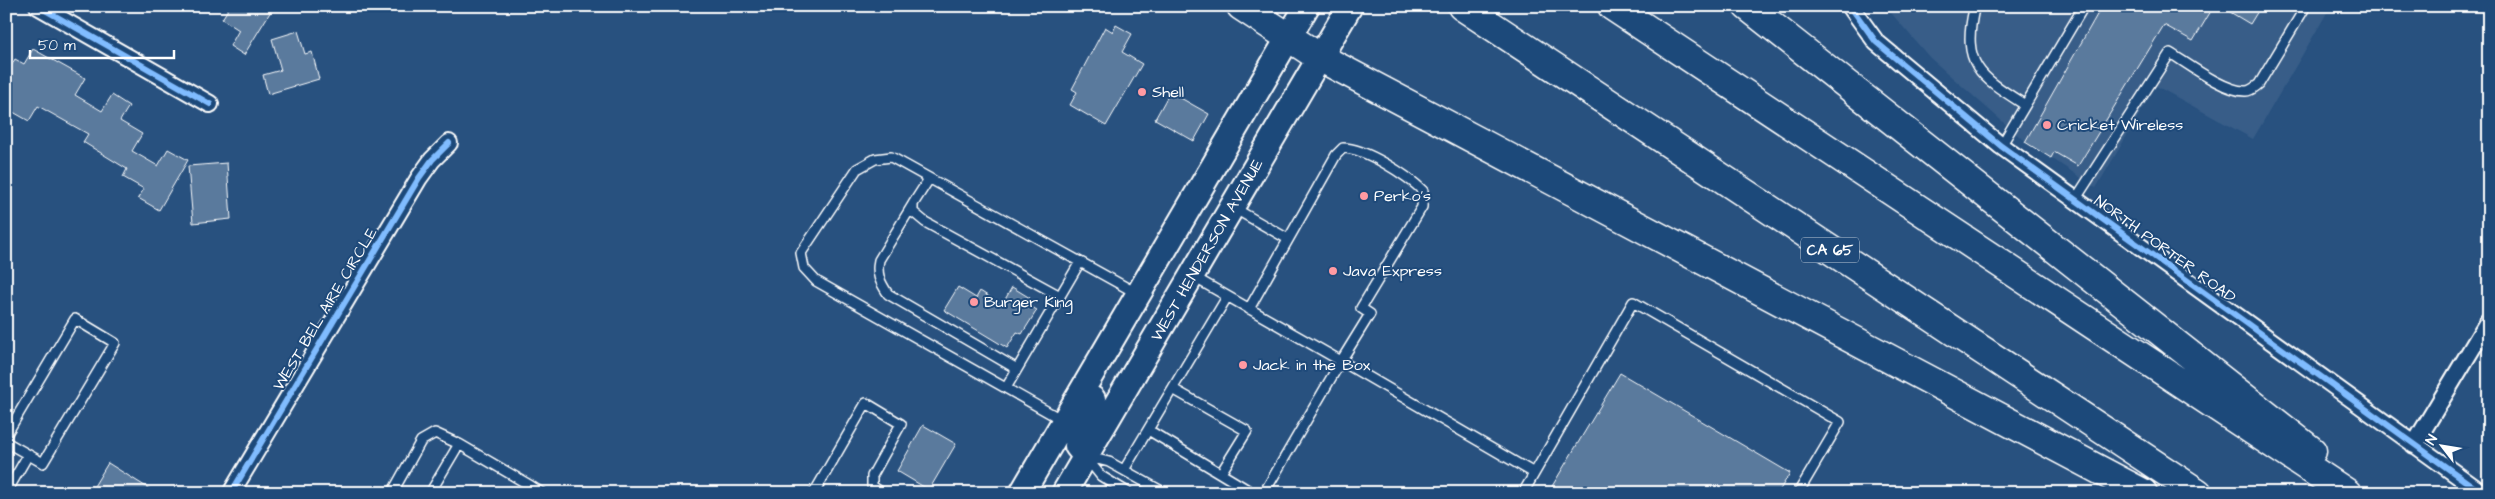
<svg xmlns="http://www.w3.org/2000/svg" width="2495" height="499" font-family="'Architects Daughter',sans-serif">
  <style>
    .built { fill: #375d88 }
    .building { fill: #5a7a9d; stroke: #fff }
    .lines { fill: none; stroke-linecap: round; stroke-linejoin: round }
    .lane-casing { stroke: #fff; stroke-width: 12 }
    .street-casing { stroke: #fff; stroke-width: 20 }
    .secondary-casing { stroke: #fff; stroke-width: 28 }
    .highway-casing { stroke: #fff; stroke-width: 31 }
    .lane { stroke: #1f4a7a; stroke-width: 9 }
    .street { stroke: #1f4a7a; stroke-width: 16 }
    .secondary { stroke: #1f4a7a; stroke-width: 24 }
    .highway { stroke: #1f4a7a; stroke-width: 28 }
    .cycleway-casing { stroke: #1f4a7a; stroke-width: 9 }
    .cycleway { stroke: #80bcff; stroke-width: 6 }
    .poi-dot { fill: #ff9aa2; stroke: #1f4a7a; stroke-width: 2 }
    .labels { text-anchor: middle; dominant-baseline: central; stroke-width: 4; stroke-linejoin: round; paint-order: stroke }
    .shield { fill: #1f4a7a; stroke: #bcc9d7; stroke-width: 1 }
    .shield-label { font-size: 15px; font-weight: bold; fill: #fff }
    .poi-label { font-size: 16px; fill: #fff; stroke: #1f4a7a; text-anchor: start }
    .street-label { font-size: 16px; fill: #fff; stroke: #1f4a7a }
  </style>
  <rect width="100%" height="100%" fill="#28517f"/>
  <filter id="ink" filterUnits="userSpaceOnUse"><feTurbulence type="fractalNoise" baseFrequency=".02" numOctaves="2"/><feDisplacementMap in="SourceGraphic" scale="10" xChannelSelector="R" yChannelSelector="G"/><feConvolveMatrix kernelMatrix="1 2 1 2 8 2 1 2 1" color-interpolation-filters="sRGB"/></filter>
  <g filter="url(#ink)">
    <path class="built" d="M1885,6H2331L2253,139L2156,86L2096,188L2020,137L1930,58Z"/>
    <path class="building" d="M230,6H274L244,55L230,46L239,30L222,19Z
      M2102,6H2214L2193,41L2164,25L2078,166L2054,152L2051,158L2025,142Z
      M2220,6H2261L2250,24Z
      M1116,25L1132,34L1122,52L1142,64L1106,126L1070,105L1077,92L1072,89L1105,27L1113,32Z
      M298,31L305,54L312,52L319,79L268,94L263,75L281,70L272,39Z
      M33,49L85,78L75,95L102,111L112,95L129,106L120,121L142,134L132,151L158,166L168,149L188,160L159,210L138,198L144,189L123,177L127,169L83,142L88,134L38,106L29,121L6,108V74L15,59L24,64Z
      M1170,92L1209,114L1194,141L1155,119Z
      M227,163L231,219L193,223L188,166Z
      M958,287L976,298L980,291L1002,305L1012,287L1030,298L1026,304L1037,310L1022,334L1017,332L1007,348L944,310Z
      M1620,373L1790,473L1778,493H1548Z
      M923,425L956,444L929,490L897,471Z
      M108,463L156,493H90Z"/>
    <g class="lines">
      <defs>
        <path id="lane" d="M1974,9C1961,66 1981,77 2025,105
          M2001,146L2084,6
          M929,179L913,204V212L925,222L1060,296
          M2075,200L2170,53C2188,64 2225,92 2246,91C2251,91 2255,87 2259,84L2306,6
          M913,204L879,260C876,274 880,282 888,294L1017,369
          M1232,207L1288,239
          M1192,276L1341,361L1264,493
          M1249,309L1336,155L1343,148C1365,148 1407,175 1423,191L1422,207L1361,308L1370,314L1341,361L1534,473
          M1006,388L1080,262
          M1173,389L1247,431L1221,473
          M1064,421L816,281L804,268L801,253L857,169L875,159L891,157L1138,294
          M1150,431L1253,493
          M6,435L75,319L115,343L43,463L6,442
          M1124,470L1227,297
          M6,493L28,455
          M392,493L421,441L435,433L459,444
          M430,493L459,444L531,486
          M527,493L531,486L542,493
          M814,493L866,403L901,424L872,476V486L882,493
          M1129,493L1101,476L1085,456L1109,462L1165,493
          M1523,493L1633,302L1840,422L1798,493"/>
        <path id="street" d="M38,6L210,104
          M1850,6L1876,42L2001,146L2482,493
          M2414,445L2489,320
          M231,493L419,178L432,160L449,143"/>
        <path id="secondary" d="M1085,456L1077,446L1079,428L1093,399
          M1022,493L1307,6
          M1064,493L1350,6"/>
        <path id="highway" d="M1241,6L1319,57L2143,493
          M1462,6L2198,493
          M1612,6L2347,493
          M1747,6L2312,451"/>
      </defs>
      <use href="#lane" class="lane-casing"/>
      <use href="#street" class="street-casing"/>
      <use href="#secondary" class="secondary-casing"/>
      <use href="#highway" class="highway-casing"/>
      <use href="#lane" class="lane"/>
      <use href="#street" class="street"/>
      <use href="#secondary" class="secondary"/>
      <use href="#highway" class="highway"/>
      <defs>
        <path id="cycleway" d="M38,6L210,104
          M1850,6L1876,42L2001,146L2482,493
          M231,493L419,178L432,160L449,143"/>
      </defs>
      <use href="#cycleway" class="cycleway-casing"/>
      <use href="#cycleway" class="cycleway"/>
    </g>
  </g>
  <g class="poi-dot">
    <circle cx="1142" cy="92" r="5"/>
    <circle cx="2047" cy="125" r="5"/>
    <circle cx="1364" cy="196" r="5"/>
    <circle cx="1333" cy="271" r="5"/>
    <circle cx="974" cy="302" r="5"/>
    <circle cx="1243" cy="365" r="5"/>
  </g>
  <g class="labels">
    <rect class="shield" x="1801" y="237.5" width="58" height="25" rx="4"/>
    <g class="shield-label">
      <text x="1830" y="250">CA 65</text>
    </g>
    <g class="poi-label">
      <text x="1152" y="92">Shell</text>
      <text x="2057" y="125">Cricket Wireless</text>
      <text x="1374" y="196">Perko's</text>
      <text x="1343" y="271">Java Express</text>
      <text x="984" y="302">Burger King</text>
      <text x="1253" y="365">Jack in the Box</text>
    </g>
    <g class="street-label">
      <text transform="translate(2165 249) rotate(36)">NORTH PORTER ROAD</text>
      <text transform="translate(1207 250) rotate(-60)">WEST HENDERSON AVENUE</text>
      <text transform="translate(325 309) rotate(-59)">WEST BEL AIRE CIRCLE</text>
    </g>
  </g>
  <rect width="2495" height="499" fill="none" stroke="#1f4a7a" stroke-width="25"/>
  <rect x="12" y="12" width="2470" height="474" fill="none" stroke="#fff" stroke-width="2" filter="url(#ink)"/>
  <g transform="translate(2442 446) rotate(301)" stroke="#1f4a7a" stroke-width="4" paint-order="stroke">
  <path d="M0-4L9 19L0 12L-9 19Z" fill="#ffffff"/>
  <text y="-8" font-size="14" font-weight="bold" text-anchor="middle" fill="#ffffff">N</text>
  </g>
  <path d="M30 50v8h144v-8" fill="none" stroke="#ffffff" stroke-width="2.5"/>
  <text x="38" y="50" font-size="15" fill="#ffffff" stroke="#1f4a7a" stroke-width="4" paint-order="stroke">50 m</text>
</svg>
